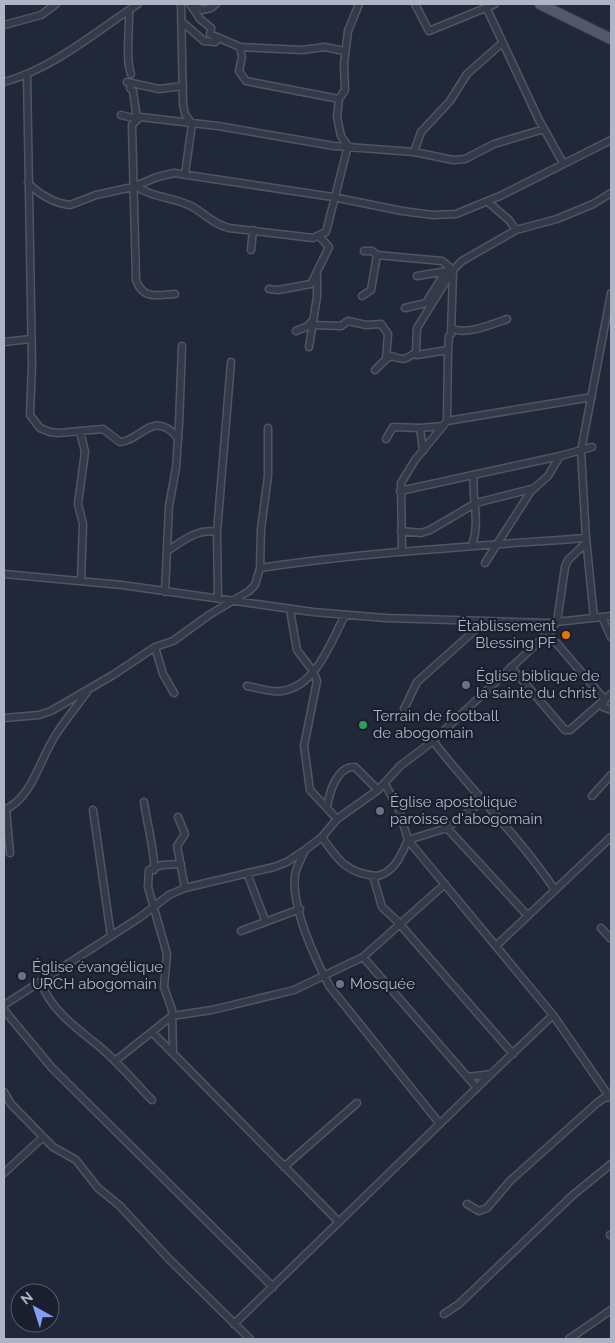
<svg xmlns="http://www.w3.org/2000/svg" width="615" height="1343" font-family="Raleway,sans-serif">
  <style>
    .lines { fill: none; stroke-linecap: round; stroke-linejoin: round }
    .street-casing { stroke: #505564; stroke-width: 9 }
    .primary-casing { stroke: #3e4353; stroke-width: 12 }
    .street { stroke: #353a49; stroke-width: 6 }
    .primary { stroke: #53596a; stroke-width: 10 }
    .food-dot { fill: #e8710a; stroke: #1a1f2e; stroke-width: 2 }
    .worship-dot { fill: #6b7280; stroke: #1a1f2e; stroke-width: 2 }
    .leisure-dot { fill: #2e9e5b; stroke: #1a1f2e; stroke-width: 2 }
    .labels { text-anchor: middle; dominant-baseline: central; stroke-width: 4.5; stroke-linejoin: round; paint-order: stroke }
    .poi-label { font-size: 15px; fill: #b0b5c6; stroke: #1a1f2e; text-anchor: start }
  </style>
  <rect width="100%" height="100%" fill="#212839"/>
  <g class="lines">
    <defs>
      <path id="street" d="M181,4L183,104L185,114L192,124L185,174
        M190,4L200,19L211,28L210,34L240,47L242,57L239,71L246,81L339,99
        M192,4L202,10L211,8L216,4
        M415,4L429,31L495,4
        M487,9L539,120L563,163
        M129,10C130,27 125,60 131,74
        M181,21L204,41L215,42L218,39
        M4,25L41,15L56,4
        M240,47L302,50L325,47L344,51
        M27,74L32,365L30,415L40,428L50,432L58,433L103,429L120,442C141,441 153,408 178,438
        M4,82C54,68 95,32 138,4
        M127,82L159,89L183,86
        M121,115L137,119L133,91L130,88
        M414,152L421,132L450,101L467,74L502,43
        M28,183C40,195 53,203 70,205L96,195L133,187L157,177L174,173L333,197L402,211L433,215L456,214L500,196L611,140
        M136,186C152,198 174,197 191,206C206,214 211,223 229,228L313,238L326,232L348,146L341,136L337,117L339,99L345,90L344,64L348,31L359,4
        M488,202L509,220L516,230
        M251,250L253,230
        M364,251H372L377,255
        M269,289L278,290L311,284L329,247L320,237
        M175,294C157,295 143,300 136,280L132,125L140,117L218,126L334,146L414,152L453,160L465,159L494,144L544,129
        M362,296L371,290L377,255L442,261L453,270L417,276
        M405,308L426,303L446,271
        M313,325L341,326L348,321L366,325L381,324L388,334L386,359L392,356C403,361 407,359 416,352
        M451,328C464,336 493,324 507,319
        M296,331L308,326L313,320
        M4,342L31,339
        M309,347L317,297V276
        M448,350L449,336L451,334L453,271
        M416,352L417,328L453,270L462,261L516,230L557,219L593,204L611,193
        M416,352L417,355L448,350L447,421
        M375,370L386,359
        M80,431L85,452L78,504L83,524L81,581
        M386,439L393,427L420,428
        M423,451L420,428L443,426
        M400,491L560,456L592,447
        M401,531L421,533L430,530L476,503L535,488
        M472,546C481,519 471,502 474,475
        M167,551C183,541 197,528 217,532
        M402,551L401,483L415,460L447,421L592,397
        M485,563L531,491L548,476L560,456
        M260,568C368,552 477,546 586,538
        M4,574L122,585L313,612L386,618L547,623L611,616
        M165,592L169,506L176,468L179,424L182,346
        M218,598L217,532L231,362
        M290,610L297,650L313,671L317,681L304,746L310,790L337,819
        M602,617L611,637
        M594,618L586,538L581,451L611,293
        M548,633L605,700
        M155,647L163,674L174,693
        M511,667L565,730H570L611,694
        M247,686C259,688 271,693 282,691C316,686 331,642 345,615
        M605,700L603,707L611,710
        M404,709L417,682L484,622
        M4,718L39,715L51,711L113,675L155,647L173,641L209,615L249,591L255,585L260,568L261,529L268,476V428
        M433,741C472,792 519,836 555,890
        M592,796L611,775
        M484,800L447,828L408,840L553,1015L609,1096
        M144,802C146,818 156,858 154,870
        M327,808C329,794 336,766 355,767L378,790
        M6,809L10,853
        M4,810C33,798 40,757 57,733C66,719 77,706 87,692
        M93,810L111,936
        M178,817L185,834L177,846L185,888
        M447,828L528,916
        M322,837C338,860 347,874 377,876C395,872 401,855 408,840L399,810L385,784
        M305,850C302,858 296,867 295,875C291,907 315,959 330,987L440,1124
        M247,873L265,920
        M373,876L382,907L397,921L513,1054
        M601,928L611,939
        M241,931L300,909
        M496,946L611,837
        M363,957L477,1088
        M41,982C51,1011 78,1029 100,1047C119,1063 135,1083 152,1100
        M4,1005L139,918L169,895L185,888L274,867L287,862L305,850L322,837L337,819L378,790L400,766L433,741L548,633L557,622L565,567L568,560L586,543
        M4,1010L53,1069L273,1287
        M152,1032L339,1222
        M173,1053L172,1010L164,987L167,954L148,887L149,870L162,865L181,864
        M115,1061L172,1016L212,1010L294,990L363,957L445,884
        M468,1077L491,1074L553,1015
        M4,1092L11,1104L53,1147L76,1160L98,1188L120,1206L168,1258L250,1339
        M284,1167L357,1103
        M4,1173L43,1137
        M467,1204L479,1211L487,1208L510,1181L597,1103L604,1098L611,1097
        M610,1235H611
        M444,1314L459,1304L573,1195L611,1164
        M234,1324L491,1074
        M569,1339L611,1310"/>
      <path id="primary" d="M540,4L611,39"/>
    </defs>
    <use href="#street" class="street-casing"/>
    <use href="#primary" class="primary-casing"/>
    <use href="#street" class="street"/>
    <use href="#primary" class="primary"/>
  </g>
  <circle class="food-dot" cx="566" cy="635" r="5"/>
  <g class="worship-dot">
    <circle cx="466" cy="685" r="5"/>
    <circle cx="380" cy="811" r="5"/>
    <circle cx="22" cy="976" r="5"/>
    <circle cx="340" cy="984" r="5"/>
  </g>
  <circle class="leisure-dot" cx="363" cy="725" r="5"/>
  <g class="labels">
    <g class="poi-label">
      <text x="556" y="626" text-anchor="end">Établissement<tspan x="556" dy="17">Blessing PF</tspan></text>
      <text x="476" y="676">Église biblique de<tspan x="476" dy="17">la sainte du christ</tspan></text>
      <text x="373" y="716">Terrain de football<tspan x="373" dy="17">de abogomain</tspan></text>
      <text x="390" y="802">Église apostolique<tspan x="390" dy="17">paroisse d'abogomain</tspan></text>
      <text x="32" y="967">Église évangélique<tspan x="32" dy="17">URCH abogomain</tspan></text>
      <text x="350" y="984">Mosquée</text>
    </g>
  </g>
  <rect width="615" height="1343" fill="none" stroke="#b0b5c6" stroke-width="10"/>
  <g transform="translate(35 1308) rotate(321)"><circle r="24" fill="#1a1f2e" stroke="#565b6b"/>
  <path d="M0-4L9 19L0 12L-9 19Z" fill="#839ef7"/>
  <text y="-8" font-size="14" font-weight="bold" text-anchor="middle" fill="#b0b5c6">N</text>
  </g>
</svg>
